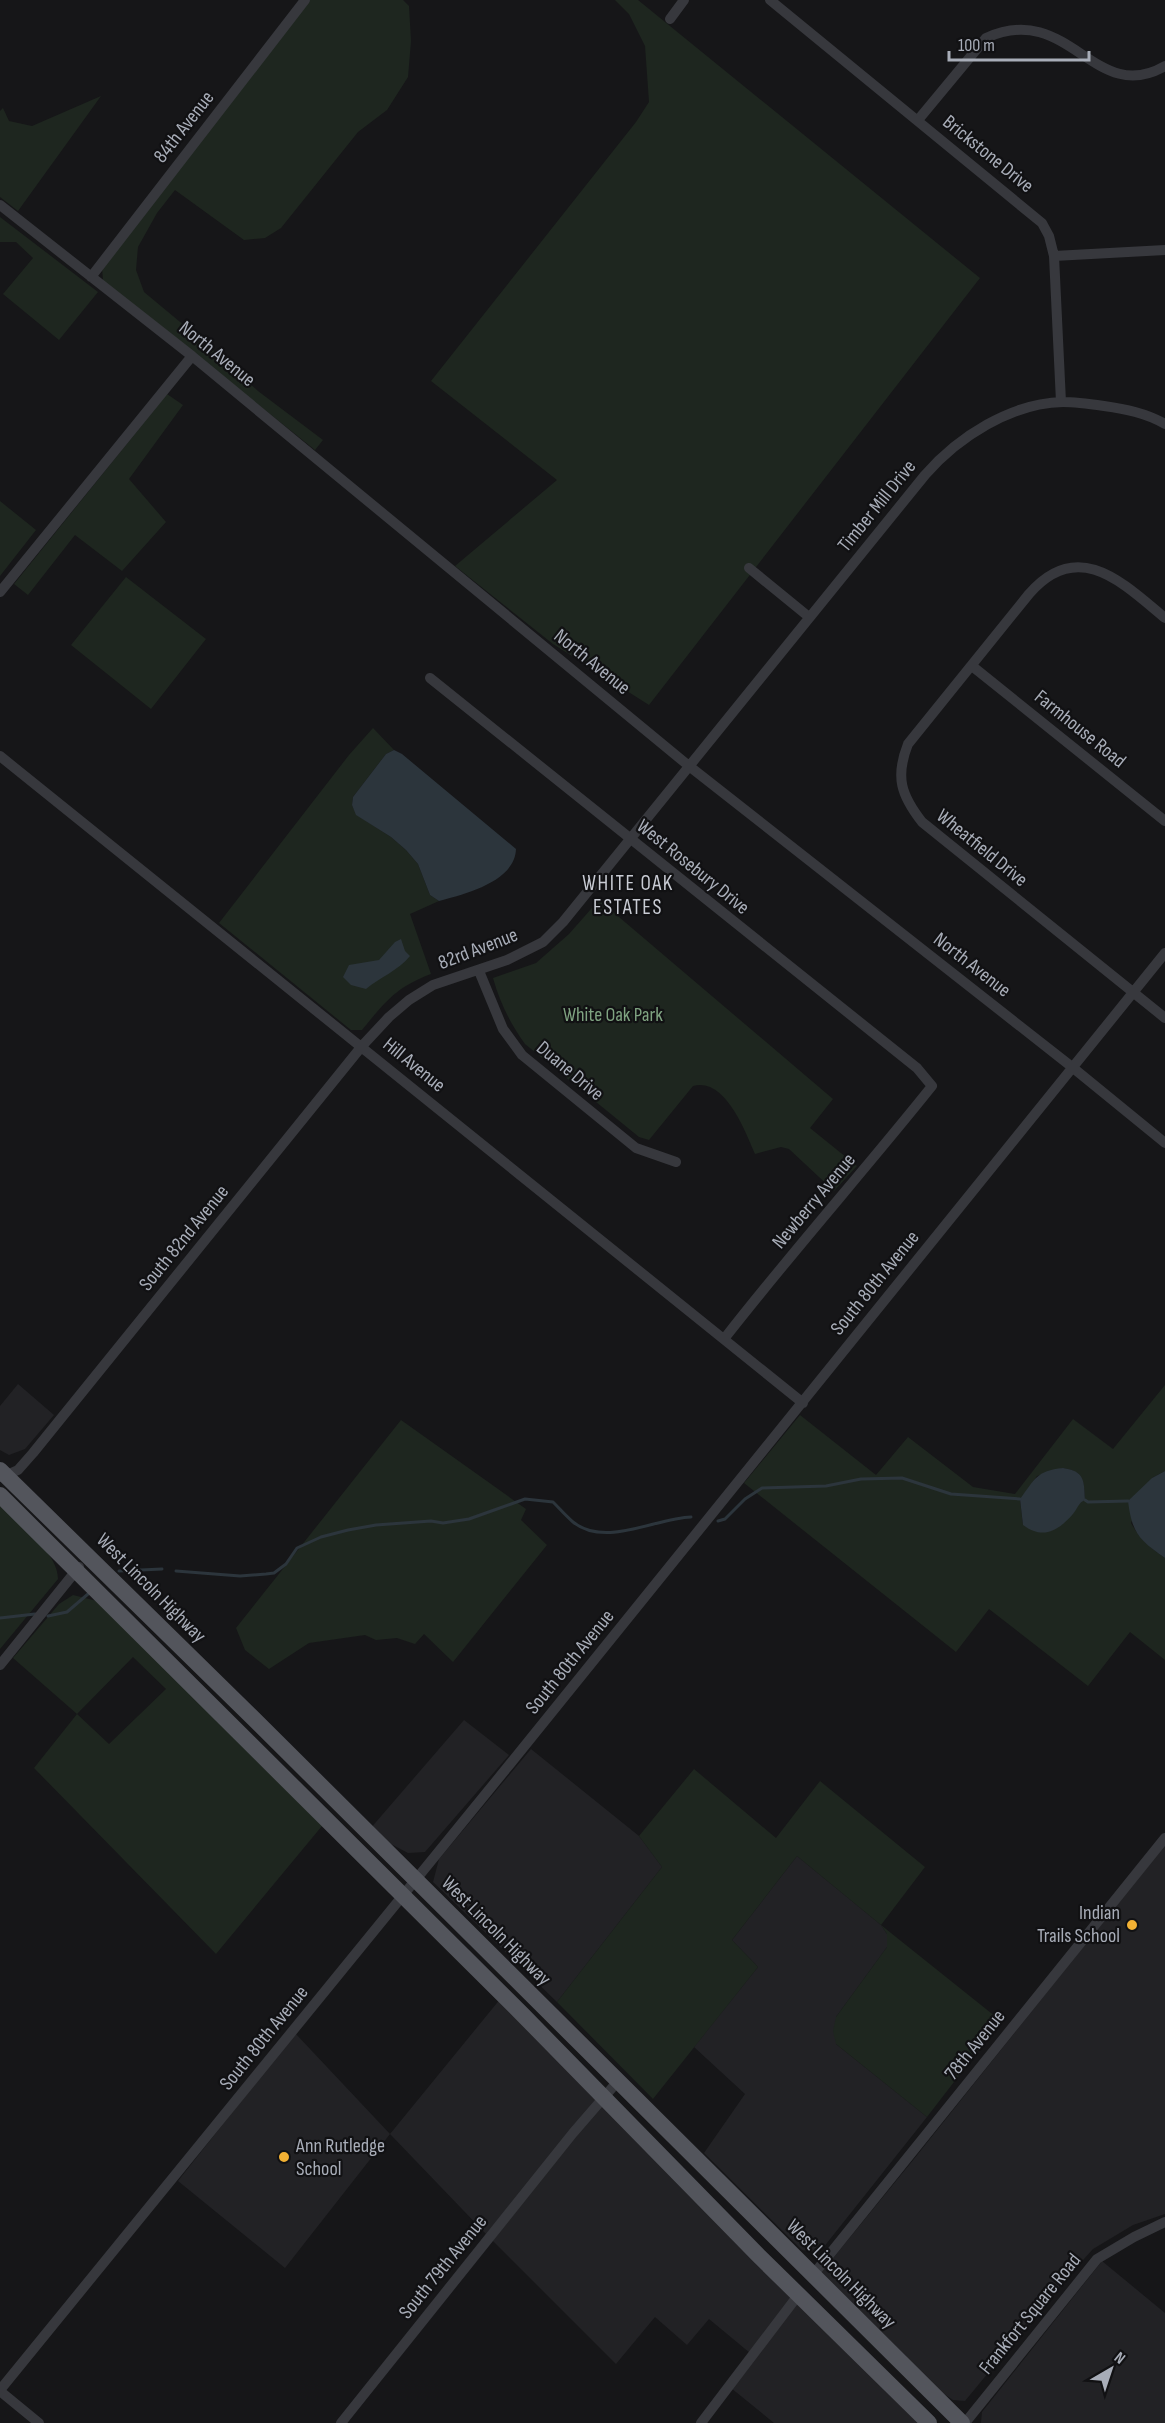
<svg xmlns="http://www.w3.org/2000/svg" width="1165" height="2423" font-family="'Sofia Sans Condensed',sans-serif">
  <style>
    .built { fill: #222225 }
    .green { fill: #1e261f; fill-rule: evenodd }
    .water { fill: #2c353c }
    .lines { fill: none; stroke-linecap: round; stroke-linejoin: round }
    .stream { stroke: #2c353c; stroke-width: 3 }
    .street { stroke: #37383d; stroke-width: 10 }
    .primary { stroke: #53555c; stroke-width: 16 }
    .poi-dot { fill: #f2b134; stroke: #111113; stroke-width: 2 }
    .labels { text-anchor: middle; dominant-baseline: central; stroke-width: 4.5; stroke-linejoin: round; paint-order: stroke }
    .street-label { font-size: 20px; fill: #a8adb8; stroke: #111113 }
    .park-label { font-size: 20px; fill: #7fa381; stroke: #111113 }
    .poi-label { font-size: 20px; fill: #a8adb8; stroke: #111113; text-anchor: end }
    .neighbourhood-label { font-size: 21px; letter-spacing: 1.5px; fill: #c9ccd4; stroke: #111113 }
  </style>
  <rect width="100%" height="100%" fill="#161618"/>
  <path class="built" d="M18,1384L54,1415L25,1449L9,1455L0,1450V1406Z
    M464,1720L509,1755L425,1852L408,1853L389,1843L370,1829Z
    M531,1749L639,1836L662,1867L557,2002L433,1882L439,1859Z
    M1165,1844V2214L1133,2225L1093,2249L1064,2281L965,2401L953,2400L932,2386L820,2274L914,2159Z
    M797,1856L881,1925L887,1934V1947L836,2017V2044L927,2117L819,2253L802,2250L704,2153L745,2094L694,2047L758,1967L732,1940Z
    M501,1998L599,2099L486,2234L390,2134L285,2268L178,2181L295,2033L390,2134Z
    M603,2102L795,2294L750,2353L709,2319L687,2345L655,2317L616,2364L491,2239Z
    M1102,2261L1165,2313V2423H981L982,2412Z
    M799,2299L923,2423H774L731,2388Z"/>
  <path class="green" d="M310,0H403L409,6L411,41L408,77L387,110L358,132L281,228L265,238L244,240L175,190L157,213L138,247L136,270L144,292L203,341L258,391L323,440L315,450L103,281L102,266Z
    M615,0H638L980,278L649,705L553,644L455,566L557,480L431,381L636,122L649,102L645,46L629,14Z
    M101,96L18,211L0,197V111L3,108L9,121L32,126Z
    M0,217L98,292L59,340L3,294L33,258L16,242H0Z
    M167,394L183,405L129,479L166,522L122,571L75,535L28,595L14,584Z
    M0,501L36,530L0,576Z
    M126,577L206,639L151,709L71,645Z
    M373,728L394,750L386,754L353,797L352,805L357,815L391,837L406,850L418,864L430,895L439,901L410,914L431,974C396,987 385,1002 362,1030H351L219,923L349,755Z
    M599,900L833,1099L810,1128L857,1166L834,1191L789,1149L781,1147L755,1154C745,1131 725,1077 693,1086L649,1140L639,1137L525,1044C510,1023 500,1003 493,978L536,963L569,934Z
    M1165,1385V1471L1152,1478L1131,1523C1140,1539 1149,1547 1165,1558V1660L1130,1632L1088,1686L989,1609L956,1652L744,1483L800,1415L876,1475L908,1437L973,1487L1015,1494L1073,1419L1113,1449ZM1063,1468C1084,1471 1084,1481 1085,1500L1079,1502L1072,1515L1023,1525L1020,1500L1037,1476Z
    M401,1420L526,1509L521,1520L547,1545L453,1662L424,1634L415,1644L397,1638L376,1640L365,1635L309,1643L269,1669L245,1650L236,1628Z
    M0,1505C19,1524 58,1552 58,1579L0,1649Z
    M73,1595L97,1601L322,1826L216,1954L34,1768L77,1714L13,1658L59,1604ZM133,1657L166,1689L109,1744L77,1714Z
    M694,1769L776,1838L820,1781L925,1867L881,1925L1001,2021L927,2117L836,2044L833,2031L836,2017L887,1947V1934L881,1925L797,1856L732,1940L758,1967L653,2099L557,2002L662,1867L639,1836Z"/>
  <path class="water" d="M394,750L402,754L516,849C515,882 464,894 439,901L430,895L418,864L406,850L391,837L356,815L352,805L353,797L386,754Z
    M401,939L405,951L410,956C398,971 380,977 366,989L351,985L343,977L349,965L379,960L395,942Z
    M1063,1468C1085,1471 1084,1481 1085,1500C1078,1503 1078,1508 1073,1514C1058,1531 1043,1540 1023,1525L1020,1499C1035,1479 1036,1471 1063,1468Z
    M1165,1471V1558C1139,1540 1132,1533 1128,1501L1152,1478Z"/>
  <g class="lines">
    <path class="stream" d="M1085,1500L1088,1502L1128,1501
      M718,1521L725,1519L745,1499L762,1488L826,1486L861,1479L902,1478L951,1494L1020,1499
      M119,1571L162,1569
      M176,1571L240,1576L266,1574L274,1573L286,1564L297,1548L321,1537L348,1530L376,1525L431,1521L443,1523L469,1519L525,1499L553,1502C559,1508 566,1516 573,1522C605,1548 656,1518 691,1517
      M48,1616L67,1612L88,1594
      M0,1618L35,1614"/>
    <path class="street" d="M770,0L1042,223L1049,236L1054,256L1061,402
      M670,19L684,0
      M918,120L986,38C1069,0 1094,107 1165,66
      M0,205L192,356L689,766L1072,1067L1165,1143
      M1054,256L1165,250
      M91,277L305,0
      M749,568L809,617
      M0,592L192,356
      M1165,618C1123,583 1078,537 1029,594L908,744C895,777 901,795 922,822L1165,1018
      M972,666L1165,821
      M430,678L917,1068L932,1086C864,1171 791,1253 724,1339
      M0,756L803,1403
      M479,971L503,1029L522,1055L636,1148L676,1162
      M2,1477L18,1470L33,1453L362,1046L389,1017L409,1000L433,985L507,960L543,942L563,922L925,475C958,437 1011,403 1063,402C1076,402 1090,404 1104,406C1125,409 1146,413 1165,424
      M0,1665L79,1567
      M813,2275L1165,1838
      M0,2390L510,1764L1165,953
      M0,2391L39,2423
      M341,2423L573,2133L618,2081
      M701,2423L799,2294
      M965,2423L1097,2259L1134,2237L1165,2222"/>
    <path class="primary" d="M0,1470L253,1718L962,2423
      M0,1495L522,2014L759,2256L929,2423"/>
  </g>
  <g class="poi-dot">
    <circle cx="1132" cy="1925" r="6"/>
    <circle cx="284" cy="2157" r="6"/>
  </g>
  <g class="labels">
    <g class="street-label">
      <text transform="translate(184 127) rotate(-52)">84th Avenue</text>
      <text transform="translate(988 154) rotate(39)">Brickstone Drive</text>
      <text transform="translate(217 354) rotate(39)">North Avenue</text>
      <text transform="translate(877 506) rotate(-51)">Timber Mill Drive</text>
      <text transform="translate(592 662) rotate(39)">North Avenue</text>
      <text transform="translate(1080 729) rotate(39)">Farmhouse Road</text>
      <text transform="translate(982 848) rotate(39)">Wheatfield Drive</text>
      <text transform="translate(693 867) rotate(39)">West Rosebury Drive</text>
      <text transform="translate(478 949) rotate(-21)">82rd Avenue</text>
      <text transform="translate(972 965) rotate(38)">North Avenue</text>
      <text transform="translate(414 1065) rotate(39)">Hill Avenue</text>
      <text transform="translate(570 1071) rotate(40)">Duane Drive</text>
      <text transform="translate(814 1201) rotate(-50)">Newberry Avenue</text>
      <text transform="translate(184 1238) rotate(-51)">South 82nd Avenue</text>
      <text transform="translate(875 1283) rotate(-51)">South 80th Avenue</text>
      <text transform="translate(151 1588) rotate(45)">West Lincoln Highway</text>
      <text transform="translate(570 1662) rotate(-51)">South 80th Avenue</text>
      <text transform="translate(496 1931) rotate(45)">West Lincoln Highway</text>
      <text transform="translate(264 2038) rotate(-51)">South 80th Avenue</text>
      <text transform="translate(975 2045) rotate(-51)">78th Avenue</text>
      <text transform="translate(443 2267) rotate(-51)">South 79th Avenue</text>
      <text transform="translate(841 2274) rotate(45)">West Lincoln Highway</text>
      <text transform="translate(1030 2314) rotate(-51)">Frankfort Square Road</text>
    </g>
    <g class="park-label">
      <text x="613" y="1015">White Oak Park</text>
    </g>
    <g class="poi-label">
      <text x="1120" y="1913">Indian<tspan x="1120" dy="23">Trails School</tspan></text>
      <text x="296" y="2146" text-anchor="start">Ann Rutledge<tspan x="296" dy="23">School</tspan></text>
    </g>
    <g class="neighbourhood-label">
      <text x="628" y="883">WHITE OAK<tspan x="628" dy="24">ESTATES</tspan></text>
    </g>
  </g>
  <g transform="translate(1111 2369) rotate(39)" stroke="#111113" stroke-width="4.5" paint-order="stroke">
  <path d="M0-4.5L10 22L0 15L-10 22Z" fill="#a8adb8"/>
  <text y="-9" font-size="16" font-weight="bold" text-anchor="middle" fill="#a8adb8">N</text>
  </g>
  <path d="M949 51v9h140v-9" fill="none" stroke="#a8adb8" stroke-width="3"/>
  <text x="958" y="51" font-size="18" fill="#a8adb8" stroke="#111113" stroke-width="4.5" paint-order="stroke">100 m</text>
</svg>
